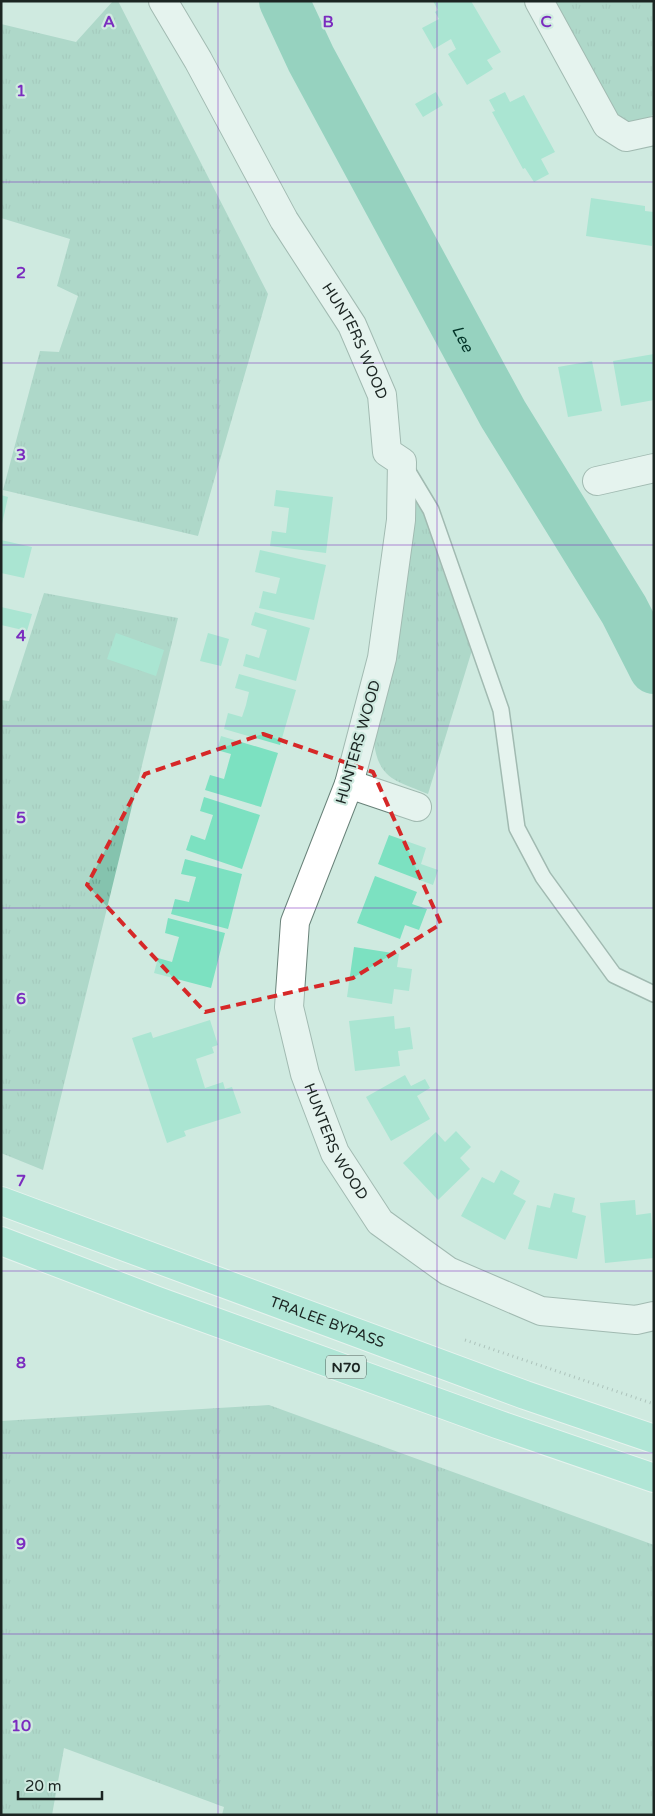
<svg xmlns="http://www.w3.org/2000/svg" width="655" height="1816" font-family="'Varela Round',sans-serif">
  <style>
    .grass { fill: url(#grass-tufts) }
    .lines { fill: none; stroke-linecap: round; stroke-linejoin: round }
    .river { stroke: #50b798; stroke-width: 50 }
    .building { fill: #7ce1c1 }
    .lane-casing { stroke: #698279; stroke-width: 18 }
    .street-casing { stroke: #698279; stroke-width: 30 }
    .primary-casing { stroke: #fff; stroke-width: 30 }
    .path { stroke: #82968f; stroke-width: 3; stroke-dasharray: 1 4; stroke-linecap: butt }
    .lane { stroke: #fff; stroke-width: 15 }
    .street { stroke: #fff; stroke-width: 28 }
    .primary { stroke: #8ae2ca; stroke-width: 28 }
    .marked { fill: none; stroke: #d62828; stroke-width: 4; stroke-dasharray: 10 6; stroke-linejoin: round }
    .grid { fill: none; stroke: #7b2cbf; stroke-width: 1; stroke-opacity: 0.55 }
    .labels { text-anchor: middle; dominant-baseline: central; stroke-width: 4.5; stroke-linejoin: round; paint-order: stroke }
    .shield { fill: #cfeae0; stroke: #51605b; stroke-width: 1 }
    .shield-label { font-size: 14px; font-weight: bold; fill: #1b2522 }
    .street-label { font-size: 15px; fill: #1b2522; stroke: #cfeae0 }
    .water-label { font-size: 16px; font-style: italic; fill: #033428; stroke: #cfeae0 }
    .grid-label { font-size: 16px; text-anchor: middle; font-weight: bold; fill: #7b2cbf; stroke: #cfeae0; stroke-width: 4.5; stroke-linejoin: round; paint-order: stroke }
  </style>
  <defs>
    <pattern id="grass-tufts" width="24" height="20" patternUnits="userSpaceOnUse" patternTransform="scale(1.25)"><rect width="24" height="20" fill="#85c3ae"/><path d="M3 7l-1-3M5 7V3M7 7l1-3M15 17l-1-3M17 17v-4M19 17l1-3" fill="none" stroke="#72a795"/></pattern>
  </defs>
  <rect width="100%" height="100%" fill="#cfeae0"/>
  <path class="grass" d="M113,1H118L268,294L198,536L3,490L40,351L59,352L78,296L57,286L70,239L1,218V24L76,42Z
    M552,1H651L654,6V114C641,124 633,127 619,118Z
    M417,502L422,504L444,574L473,647L428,794C397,781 379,780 374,743L398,638L408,508Z
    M44,593L178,618L43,1170L1,1153V700L9,701Z
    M269,1405L654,1545V1815H222L224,1807L64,1748L52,1815H1V1421Z"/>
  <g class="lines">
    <path class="river" id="s1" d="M284,1L311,59L503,414L624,610L654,669"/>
  </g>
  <path class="building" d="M433,1H471L501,52L487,60L493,69L467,85L448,54L456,49L451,39L434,49L422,28L439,19L435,12L438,10Z
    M436,92L443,105L423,117L415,104Z
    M505,92L510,102L524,95L555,152L541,159L549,174L534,182L525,168L523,169L492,112L495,111L489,100Z
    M591,198L645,206V211L654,212L652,246L586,236Z
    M654,354V400L621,406L613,361Z
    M592,361L602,411L568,417L558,367Z
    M276,490L333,497L326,553L270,546L272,531L286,533L289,508L274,506Z
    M1,495L8,497L2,524H1Z
    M1,540L32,547L24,578L1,573Z
    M260,550L326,565L314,620L259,608L263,591L276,594L280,578L255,572Z
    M1,607L32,614L27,631L1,625Z
    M255,612L310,628L296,681L243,666L246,654L259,658L267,630L251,625Z
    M116,633L164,650L156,676L107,659Z
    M208,633L229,639L221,666L200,661Z
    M239,674L296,690L280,745L224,729L228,713L242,717L246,705L249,692L235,688Z
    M221,736L278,753L261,807L205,790L210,775L224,779L231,754L217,750Z
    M204,797L260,815L242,869L186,850L191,835L205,840L213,815L200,811Z
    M389,835L426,848L421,864L438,870L433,885L378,864Z
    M185,859L242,874L228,929L171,914L175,899L189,902L196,877L181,874Z
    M375,876L417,892L412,904L427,909L419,930L405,925L400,939L357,923Z
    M168,918L225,933L211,988L154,973L158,958L172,962L179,937L165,933Z
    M354,947L399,954L397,967L412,969L409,991L394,989L392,1004L347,997Z
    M394,1016L395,1029L410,1027L413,1049L398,1051L400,1066L355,1071L349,1021Z
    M210,1020L218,1045L212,1047L214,1053L196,1059L205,1088L223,1082L225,1089L232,1087L241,1113L184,1131L186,1136L167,1143L132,1038L151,1032L153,1038Z
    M405,1075L411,1086L425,1079L430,1088L417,1096L430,1119L391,1141L366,1097Z
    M456,1131L471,1147L460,1158L470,1169L438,1200L403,1163L436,1132L445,1142Z
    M501,1170L520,1181L513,1194L526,1201L505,1240L461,1216L482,1177L494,1183Z
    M554,1193L575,1198L572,1212L586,1216L577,1259L528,1249L537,1205L550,1208Z
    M635,1200L636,1215L651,1213L654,1258L605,1263L600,1203Z"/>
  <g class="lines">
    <defs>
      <path id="lane" d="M404,465L431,510L501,710L517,828L543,877L614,975L654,994"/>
      <g id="street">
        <path id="s2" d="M163,1L198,60L284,220L352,325L382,395L387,452L402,462L401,520L382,658L349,784L295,922L289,1007L305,1074L335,1153L380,1222L448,1271L541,1311L636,1320L654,1316"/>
        <path d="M539,1L607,125L626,137L654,131"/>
        <path d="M597,481L654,468"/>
        <path d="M349,784L417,807"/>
      </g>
      <g id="primary">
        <path id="s3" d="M1,1201L525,1395L654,1439"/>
        <path d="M1,1241L155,1300L497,1424L654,1478"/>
      </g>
    </defs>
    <use href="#lane" class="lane-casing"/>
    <use href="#street" class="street-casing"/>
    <use href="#primary" class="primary-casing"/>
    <path class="path" d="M465,1340L654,1404"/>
    <use href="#lane" class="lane"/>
    <use href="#street" class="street"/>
    <use href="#primary" class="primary"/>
  </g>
  <path d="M0 0H655V1816H0ZM263,734L373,772L441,924L353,978L205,1012L87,885L145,774Z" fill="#cfeae0" fill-opacity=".55" fill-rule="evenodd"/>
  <path class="marked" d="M263,734L373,772L441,924L353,978L205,1012L87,885L145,774Z"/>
  <path class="grid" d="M218,1V1815M437,1V1815M1,182H654M1,363H654M1,545H654M1,726H654M1,908H654M1,1090H654M1,1271H654M1,1453H654M1,1634H654"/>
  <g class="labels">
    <rect class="shield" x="326" y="1355.5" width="40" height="23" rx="4"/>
    <g class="shield-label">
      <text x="346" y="1367">N70</text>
    </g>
    <g class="street-label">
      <text stroke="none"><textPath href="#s2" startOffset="391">HUNTERS WOOD</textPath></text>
      <text transform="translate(358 742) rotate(-74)">HUNTERS WOOD</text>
      <text stroke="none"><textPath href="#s2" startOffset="1231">HUNTERS WOOD</textPath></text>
      <text stroke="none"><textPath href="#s3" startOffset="348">TRALEE BYPASS</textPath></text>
    </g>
    <g class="water-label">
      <text stroke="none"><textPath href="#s1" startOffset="382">Lee</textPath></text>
    </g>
  </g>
  <g class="grid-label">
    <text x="109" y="27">A</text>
    <text x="328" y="27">B</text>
    <text x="546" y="27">C</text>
    <text x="21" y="96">1</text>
    <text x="21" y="278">2</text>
    <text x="21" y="460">3</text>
    <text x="21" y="641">4</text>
    <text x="21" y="823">5</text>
    <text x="21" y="1004">6</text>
    <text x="21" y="1186">7</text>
    <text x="21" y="1368">8</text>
    <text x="21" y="1549">9</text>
    <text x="21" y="1731">10</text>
  </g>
  <rect width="655" height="1816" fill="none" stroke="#1b2522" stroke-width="5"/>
  <path d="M18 1791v8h84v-8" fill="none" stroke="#1b2522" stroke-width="2.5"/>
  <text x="25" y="1791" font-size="15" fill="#1b2522" stroke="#cfeae0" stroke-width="4" paint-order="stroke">20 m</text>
</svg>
